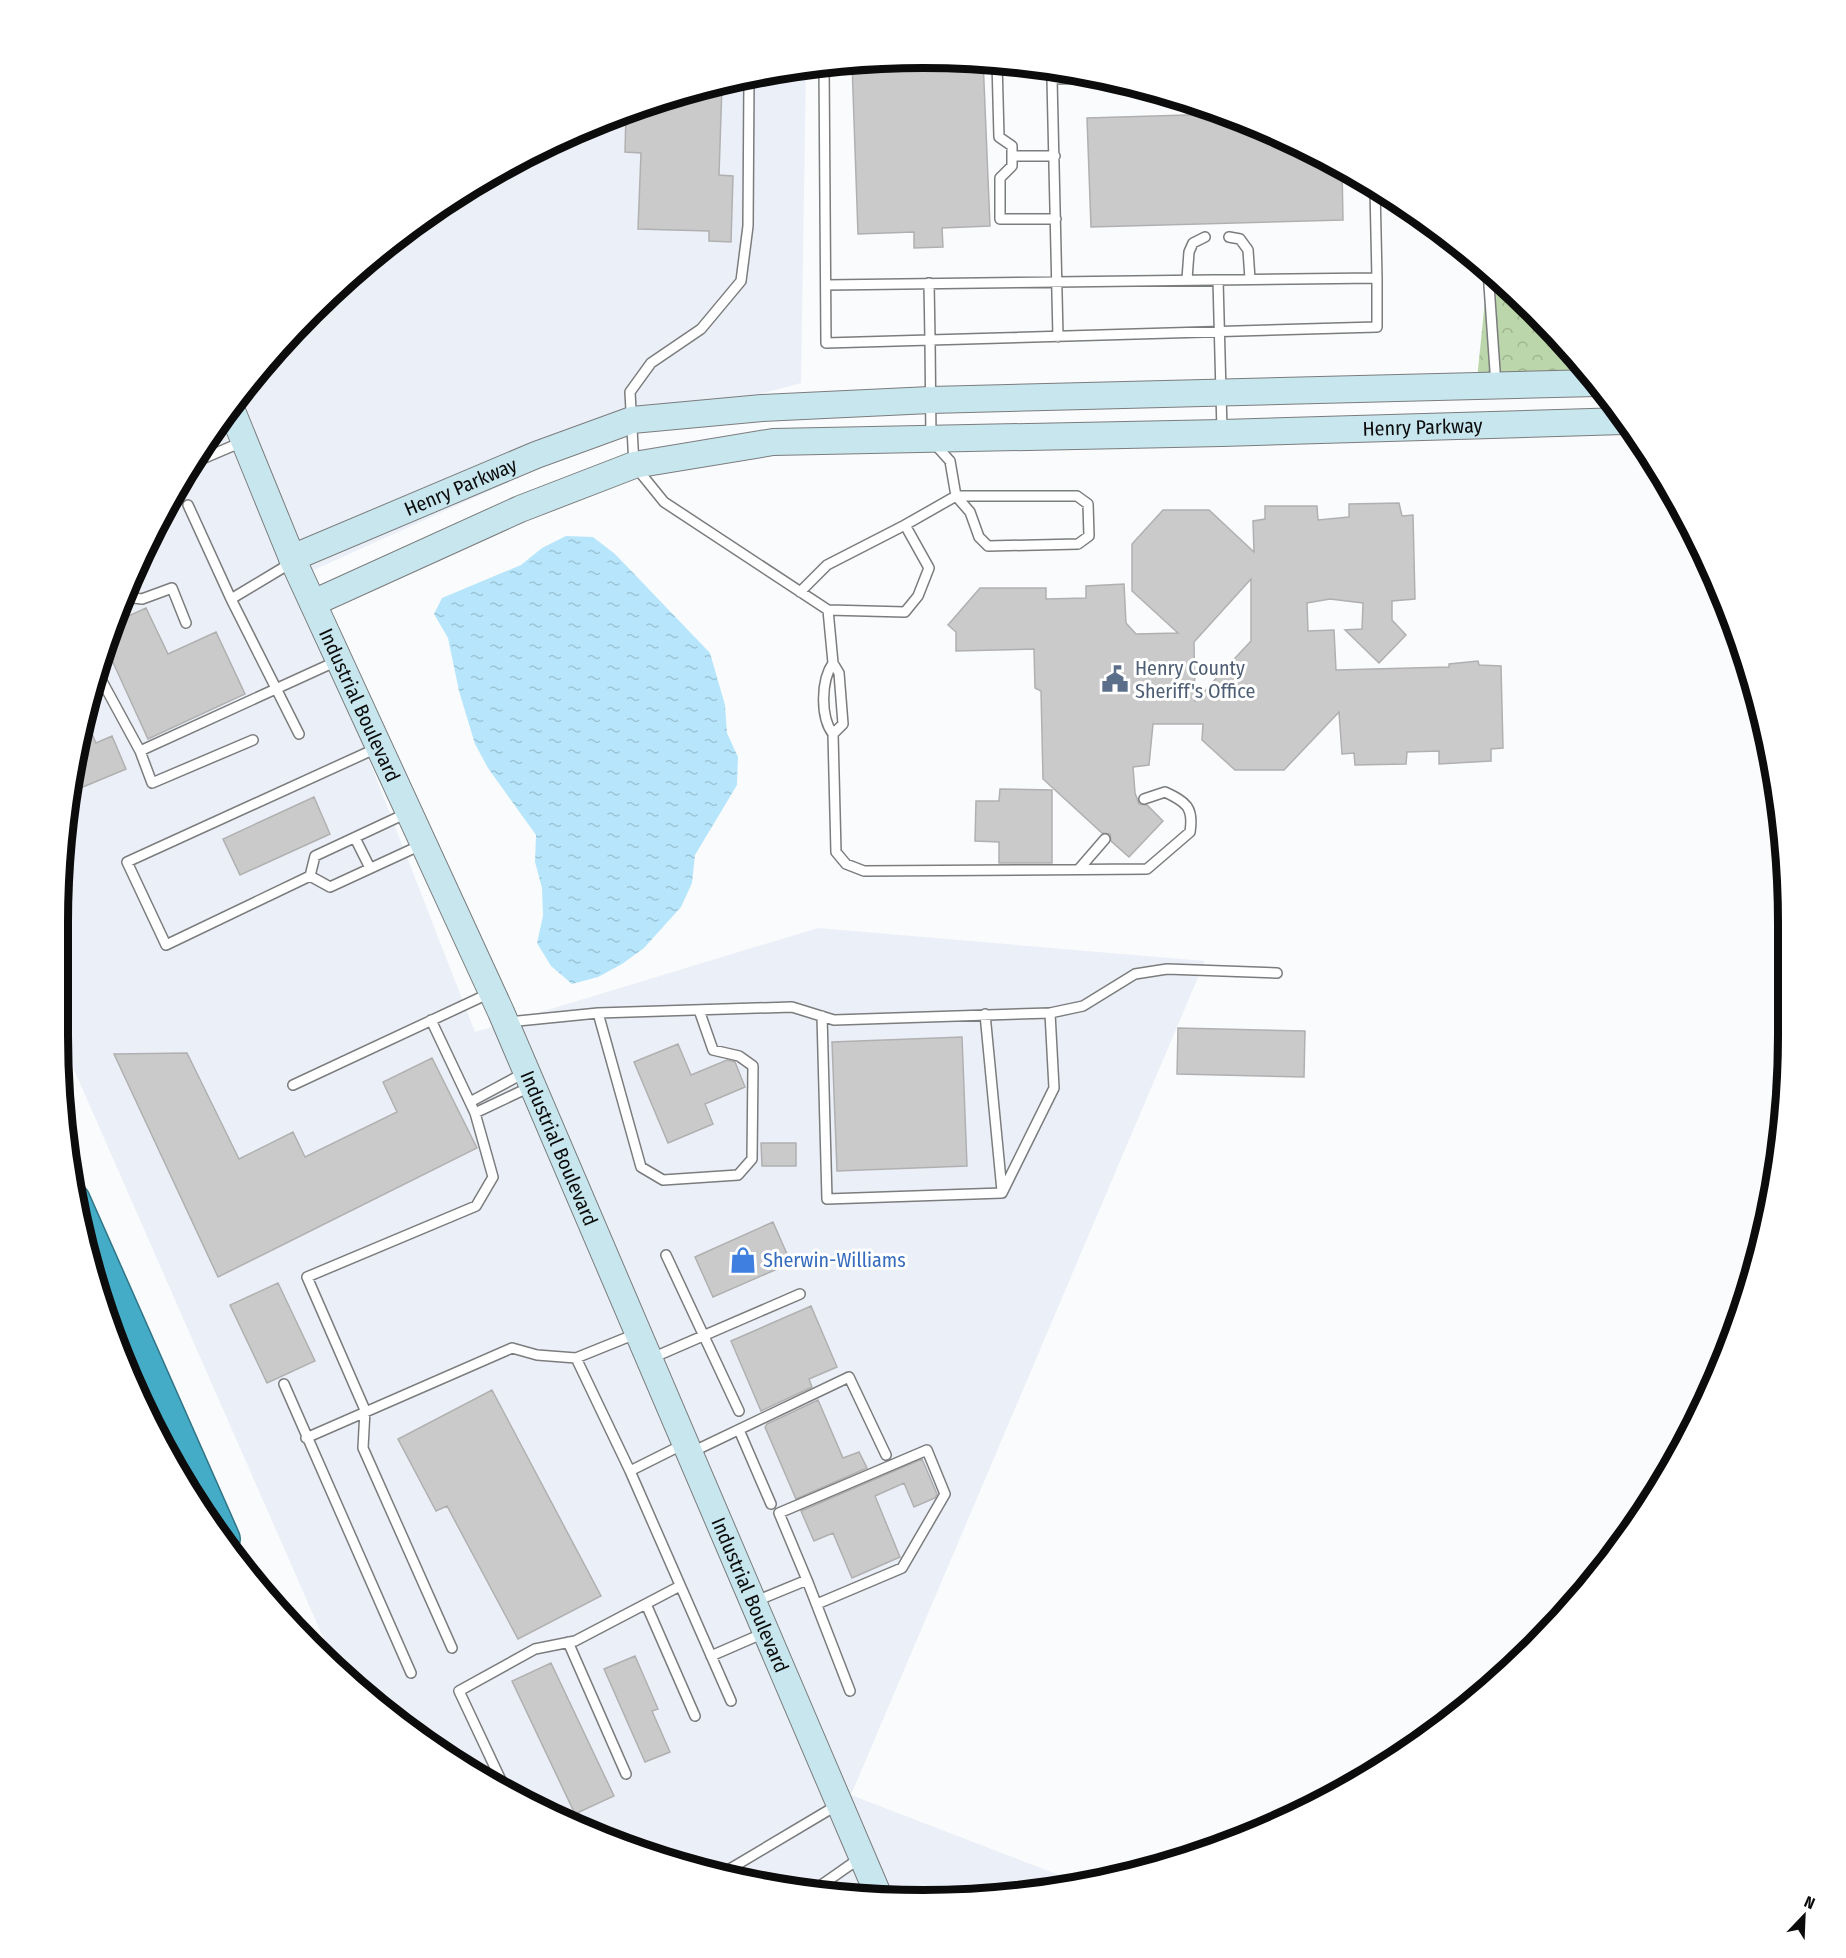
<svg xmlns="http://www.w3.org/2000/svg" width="1846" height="1958" font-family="'Fira Sans Condensed',sans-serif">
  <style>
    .built { fill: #ebf0f8 }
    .park { fill: url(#park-crowns) }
    .water { fill: url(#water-ripples) }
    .building { fill: #cbcacb; stroke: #b1b0b1; stroke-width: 1.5; fill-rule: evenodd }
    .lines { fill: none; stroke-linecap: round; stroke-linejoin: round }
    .lane-casing { stroke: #7b7c7d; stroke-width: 12 }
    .secondary-casing { stroke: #7b7c7d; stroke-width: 28 }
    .highway-casing { stroke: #317486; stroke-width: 36 }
    .lane { stroke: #fff; stroke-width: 9 }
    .secondary { stroke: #c7e6ee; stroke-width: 26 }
    .highway { stroke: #45acc7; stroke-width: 33 }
    .labels { text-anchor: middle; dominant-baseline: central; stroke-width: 6; stroke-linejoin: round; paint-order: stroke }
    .street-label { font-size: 20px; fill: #0c0c0c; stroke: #fff }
    .service-label { font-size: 20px; fill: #4e5e75; stroke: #fff; text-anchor: start }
    .shop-label { font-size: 20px; fill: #366cbe; stroke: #fff; text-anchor: start }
    .rim { fill: none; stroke: #0c0c0c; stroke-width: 8 }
  </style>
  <defs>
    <pattern id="park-crowns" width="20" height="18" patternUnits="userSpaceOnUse" patternTransform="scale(1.5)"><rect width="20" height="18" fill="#bbd6aa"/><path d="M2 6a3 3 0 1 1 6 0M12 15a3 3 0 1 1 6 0" fill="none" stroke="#a0b691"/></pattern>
    <pattern id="water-ripples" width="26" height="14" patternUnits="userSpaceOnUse" patternTransform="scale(1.5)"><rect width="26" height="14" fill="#b7e6fc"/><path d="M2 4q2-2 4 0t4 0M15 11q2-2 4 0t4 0" fill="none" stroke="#9cc4d7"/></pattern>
  </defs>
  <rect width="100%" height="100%" fill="#fafbfc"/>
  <path class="built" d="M806,65L801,383L623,431L298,577L475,1032L818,928L1205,961L851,1795L1080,1883L1036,1894H810L645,1855L490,1785L352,1686L337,1669L57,1031L59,866L87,699L146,540L236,396L352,272L490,173L645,103Z"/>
  <path class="park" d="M1488,271L1574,352L1599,387L1476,389Z"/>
  <path class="water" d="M566,536L593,537L615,554L710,653L725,705L727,733L738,757L737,785L695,855L692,883L681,907L644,948L622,964L598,977L572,984L551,966L537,943L543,916L542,888L535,862L536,835L488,768L475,744L459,691L448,638L434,614L442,598L521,565L542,548Z"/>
  <path class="building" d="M983,59L990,226L942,228L943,247L914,248V232L858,234L852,63Z
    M722,85L719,175L733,176L731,242L709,241V231L638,229L641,153L625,152L626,111L645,103Z
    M1221,114L1306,146L1342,168L1343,220L1091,227L1087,118Z
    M1399,503L1402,516L1413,515L1415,599L1392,601V620L1406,635L1379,663L1345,630L1362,629L1363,603L1330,599L1307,603L1308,631L1334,630L1336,670L1449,667V664L1478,661L1479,665L1501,666L1503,748L1491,749V761L1439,764V751L1407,752L1406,764L1355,765L1354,753L1342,754L1339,712L1284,770H1235L1202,740L1203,724H1153L1149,765L1133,767L1135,793L1139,804L1147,805L1163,821L1129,857L1111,841L1110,834L1102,833L1043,779L1041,691L1035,688L1034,649L956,651V632L948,625L980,588H1046V599L1086,598V586L1124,584L1126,623L1136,634L1178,633L1132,591V544L1163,510H1209L1254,552L1253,521L1265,519V506H1317L1318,520L1349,517V504ZM1251,579V641L1195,701L1194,642Z
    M146,608L168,654L216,632L245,694L148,739L106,647L115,622Z
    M84,716L96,743L112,736L126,769L71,792Z
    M1000,789L1052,790V863H999V842L975,841L976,801H999Z
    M314,797L330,834L240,875L223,839Z
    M1178,1028L1305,1031L1304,1077L1177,1074Z
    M962,1037L967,1166L837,1171L832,1042Z
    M678,1044L691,1075L727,1060L735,1062L745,1087L705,1104L713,1124L668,1143L634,1062Z
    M187,1053L239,1159L293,1132L305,1157L397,1112L383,1082L432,1058L477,1148L218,1277L114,1054Z
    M761,1143H796V1166H762Z
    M773,1222L791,1263L713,1297L695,1257Z
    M278,1283L315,1361L267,1383L230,1305Z
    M811,1306L837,1367L809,1379L812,1387L761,1411L731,1341Z
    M492,1390L601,1596L518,1639L447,1506L436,1511L398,1439Z
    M818,1400L843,1458L859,1452L867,1468L796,1499L765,1427L767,1424Z
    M922,1459L937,1494L935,1498L914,1507L904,1483L875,1496L900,1557L852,1578L833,1533L814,1541L801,1511Z
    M635,1656L658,1709L652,1711L670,1752L645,1762L604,1669Z
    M551,1663L614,1796L575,1814L512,1681Z"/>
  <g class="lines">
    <defs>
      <path id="lane" d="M997,62L999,137L1012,146V166L1000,178V219H1056
        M749,79L748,226L741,281L701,329L651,363L630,392L634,465L664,502L828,610L905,612L918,596L929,568L905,525L956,496L950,461L931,440L930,340L826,343L824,64
        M1012,156H1055
        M1375,189L1377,278
        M1229,237L1240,239L1248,250L1250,279
        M1488,271L1496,385
        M1187,279L1189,252L1193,243L1205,237
        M1218,280L1222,431
        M827,285L1377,278V327L930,340L929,283
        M1058,337L1052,79L1094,78
        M195,462L242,442
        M956,496H1077L1088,504L1089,536L1078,544L988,546L979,537L970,512Z
        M188,505L231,599L299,734
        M800,592L827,565L905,525
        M125,597L142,599L172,588L186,623
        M231,599L291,563
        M828,610L833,663L839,673L843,724L833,734C820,717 821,680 833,663
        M97,672L140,751L337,661
        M833,734L836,852L846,864L864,871L1147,869L1190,832C1194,807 1186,802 1165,792L1144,799
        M377,748L127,862L166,945L310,876L330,887L421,845
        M140,751L152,783L253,740
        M355,838L370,868
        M1079,869L1105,839
        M310,876L315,856L407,813
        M598,1013L641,1167L663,1180L738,1175L752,1159L753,1066L739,1056L713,1050L699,1010
        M1050,1013L1083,1006L1135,974L1167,969L1277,973
        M985,1014L1002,1191
        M431,1020L475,1113L493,1177L476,1206L307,1277L365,1410L363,1448L452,1648
        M508,1022L598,1013L792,1007L834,1020L1050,1013L1054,1088L1002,1193L827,1199L822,1016
        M293,1085L490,993
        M470,1102L526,1072
        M475,1113L532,1086
        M666,1255L739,1411
        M576,1358L638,1333
        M652,1358L800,1294
        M284,1384L411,1673
        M739,1430L771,1504
        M306,1438L512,1348L537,1355L576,1358L630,1471L731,1701
        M692,1452L849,1377L886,1455
        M630,1471L684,1444
        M807,1580L779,1513L927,1450L945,1494L902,1568L817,1604
        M756,1601L807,1580L850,1691
        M646,1604L695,1716
        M568,1642L626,1774
        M711,1656L764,1633
        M507,1793L459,1691L535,1649L575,1641L680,1586
        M723,1873L839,1804
        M810,1893L860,1858"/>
      <g id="secondary">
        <path id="s1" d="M230,406L292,558L501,1012L878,1894"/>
        <path id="s2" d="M292,558L536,455L632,420L762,408L930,400L1597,383"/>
        <path id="s3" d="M313,603L520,509L634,465L773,442L1222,433L1624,421"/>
      </g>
      <path id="highway" d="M73,1200L223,1539"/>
    </defs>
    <use href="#lane" class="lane-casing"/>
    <use href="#secondary" class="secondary-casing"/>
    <use href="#highway" class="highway-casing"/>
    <use href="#lane" class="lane"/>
    <use href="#secondary" class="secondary"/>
    <use href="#highway" class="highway"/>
  </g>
  <defs>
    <symbol id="civic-bare" viewBox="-9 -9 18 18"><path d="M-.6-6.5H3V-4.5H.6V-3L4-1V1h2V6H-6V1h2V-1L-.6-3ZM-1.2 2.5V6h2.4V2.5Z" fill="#5c6f8a" stroke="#fff" stroke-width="2.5" paint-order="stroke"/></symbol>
    <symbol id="shop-bare" viewBox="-9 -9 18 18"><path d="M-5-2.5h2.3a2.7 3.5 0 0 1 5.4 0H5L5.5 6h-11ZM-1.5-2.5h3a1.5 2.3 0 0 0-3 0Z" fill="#3f7fe0" stroke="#fff" stroke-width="2.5" paint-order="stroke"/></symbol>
  </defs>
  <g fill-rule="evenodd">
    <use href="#civic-bare" x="1096" y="660" width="38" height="38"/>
    <use href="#shop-bare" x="724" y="1241" width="38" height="38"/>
  </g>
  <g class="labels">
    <g class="street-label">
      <text stroke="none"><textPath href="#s3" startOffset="1140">Henry Parkway</textPath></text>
      <text stroke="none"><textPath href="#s2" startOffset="183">Henry Parkway</textPath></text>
      <text stroke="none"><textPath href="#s1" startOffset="326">Industrial Boulevard</textPath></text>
      <text stroke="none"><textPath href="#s1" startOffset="812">Industrial Boulevard</textPath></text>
      <text stroke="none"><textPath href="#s1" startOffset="1298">Industrial Boulevard</textPath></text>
    </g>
    <g class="service-label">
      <text x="1135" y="668">Henry County<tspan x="1135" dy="23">Sheriff's Office</tspan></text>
    </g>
    <g class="shop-label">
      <text x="763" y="1260">Sherwin-Williams</text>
    </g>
  </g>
  <path d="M0 0H1846V1958H0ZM923 68H923A855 855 0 0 1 1778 923V1035A855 855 0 0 1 923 1890H923A855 855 0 0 1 68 1035V923A855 855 0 0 1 923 68Z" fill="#fff" fill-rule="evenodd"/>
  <path class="rim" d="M923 68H923A855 855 0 0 1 1778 923V1035A855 855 0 0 1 923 1890H923A855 855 0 0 1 68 1035V923A855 855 0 0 1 923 68Z"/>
  <g transform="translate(1804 1916) rotate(23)" stroke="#ffffff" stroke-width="4.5" paint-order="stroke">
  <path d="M0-4.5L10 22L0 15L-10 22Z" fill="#0c0c0c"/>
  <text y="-9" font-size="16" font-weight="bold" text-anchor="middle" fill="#0c0c0c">N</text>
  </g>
</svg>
